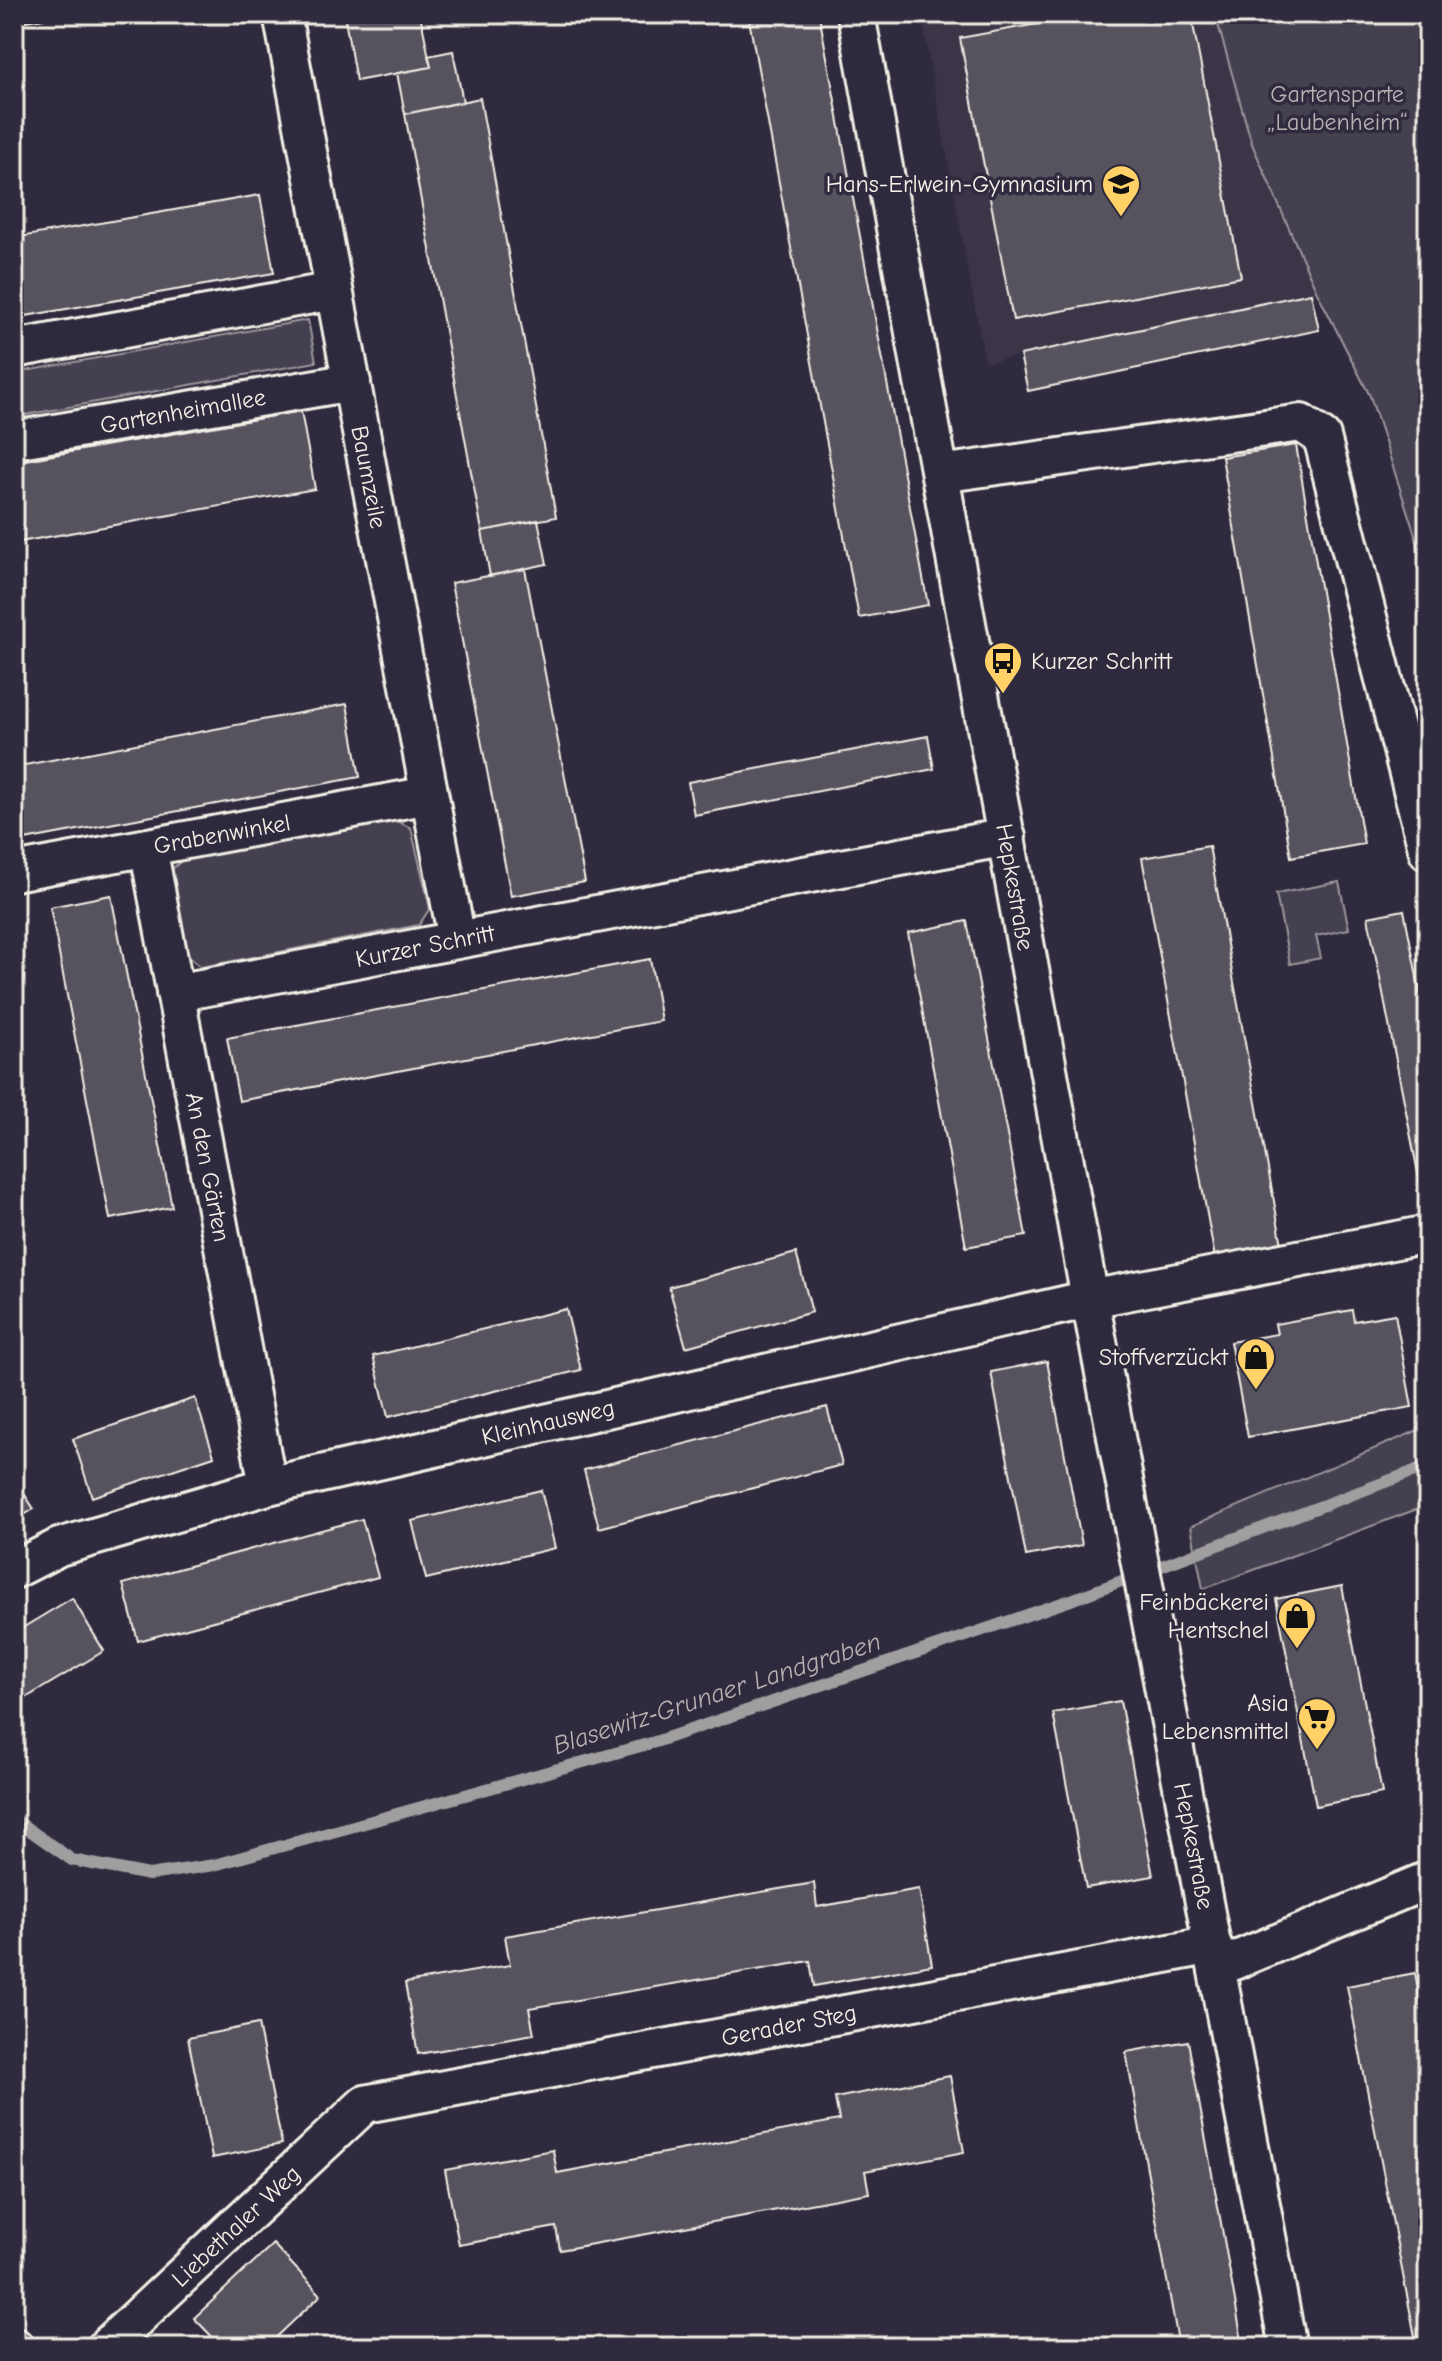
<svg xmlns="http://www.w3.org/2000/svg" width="1442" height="2361" font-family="'Comic Neue',sans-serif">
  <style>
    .built { fill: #3b3647 }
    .green { fill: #454050; stroke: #9c989c; stroke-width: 2 }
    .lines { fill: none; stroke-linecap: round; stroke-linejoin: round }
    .stream { stroke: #a19ea0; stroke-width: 12 }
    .building { fill: #56525f; stroke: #f4f1e8; stroke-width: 2 }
    .street-casing { stroke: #f4f1e8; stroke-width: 42 }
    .street { stroke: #2f2a3d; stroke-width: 36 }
    .labels { text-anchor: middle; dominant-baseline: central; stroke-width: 7; stroke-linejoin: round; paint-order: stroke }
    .park-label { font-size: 24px; fill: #b7b3b3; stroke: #2f2a3d }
    .poi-label { font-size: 24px; fill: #f4f1e8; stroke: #2f2a3d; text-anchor: end }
    .street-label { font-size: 24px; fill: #f4f1e8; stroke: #2f2a3d }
    .water-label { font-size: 26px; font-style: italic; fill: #b6b2b2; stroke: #2f2a3d }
  </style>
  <rect width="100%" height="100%" fill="#2f2a3d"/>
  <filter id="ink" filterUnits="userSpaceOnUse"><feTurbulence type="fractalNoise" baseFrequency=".0125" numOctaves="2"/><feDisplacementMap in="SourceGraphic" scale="16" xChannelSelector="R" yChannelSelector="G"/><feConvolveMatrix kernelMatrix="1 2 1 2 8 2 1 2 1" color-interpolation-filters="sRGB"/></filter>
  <g filter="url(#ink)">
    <path class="built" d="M921,14H1215L1252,144L1317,292L985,363Z"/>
    <path class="green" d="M1215,14H1428V575L1370,396L1317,292L1252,144Z
      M308,320L316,362L14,417V373Z
      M397,821L411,828L430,908L419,925L201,967L188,956L172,869L184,859Z
      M1339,882L1349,929L1316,936L1321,958L1290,964L1276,894Z
      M1428,1426V1505L1203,1589L1191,1526Z"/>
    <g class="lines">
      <path class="stream" d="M14,1819L72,1860L149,1875L214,1865L655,1742L1071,1600L1428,1466"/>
    </g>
    <path class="building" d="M14,14H67L14,23Z
      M344,14H420L431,67L356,81Z
      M748,14H819L928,605L859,618Z
      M1092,14H1191L1241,277L1013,320L960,38Z
      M453,51L463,102L405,114L397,73L431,67L428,56Z
      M480,98L556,517L482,531L405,114Z
      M260,195L274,273L14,318V238Z
      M1311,293L1319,330L1028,391L1020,355Z
      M301,411L315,489L14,543V462Z
      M1296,445L1364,844L1291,857L1222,457Z
      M538,520L547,564L490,576L482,531Z
      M525,569L585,882L511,896L451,583Z
      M347,704L360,777L14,842V767Z
      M928,736L934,769L694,815L688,782Z
      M1209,846L1282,1245L1215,1258L1142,858Z
      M111,895L172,1207L110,1219L50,907Z
      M1404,910L1428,1033V1209H1425L1368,917Z
      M967,921L1026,1236L966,1247L908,933Z
      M650,959L661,1021L239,1101L227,1038Z
      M796,1253L812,1312L686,1347L669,1287Z
      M566,1309L581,1370L388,1417L373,1356Z
      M1352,1310L1354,1321L1395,1314L1412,1407L1248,1437L1230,1342L1277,1334L1275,1324Z
      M1047,1361L1082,1545L1026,1556L991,1372Z
      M195,1398L214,1456L92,1497L73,1439Z
      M827,1407L842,1465L599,1528L584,1470Z
      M14,1478L34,1509L14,1521Z
      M541,1490L555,1548L426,1579L412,1521Z
      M362,1519L378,1577L138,1641L123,1584Z
      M1342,1586L1382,1793L1316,1806L1276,1599Z
      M72,1598L104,1651L14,1705V1633Z
      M1120,1701L1153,1876L1086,1888L1053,1713Z
      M814,1883L817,1907L919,1889L932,1965L814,1986L810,1961L529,2008L534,2034L418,2054L405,1983L510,1965L505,1936Z
      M1415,1973L1428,2038V2347H1417L1347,1986Z
      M258,2024L282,2144L212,2158L188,2038Z
      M1188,2041L1230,2273L1243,2347H1179L1126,2052Z
      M950,2076L964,2152L865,2171L869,2193L560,2250L556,2227L459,2245L445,2170L553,2150L557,2173L839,2120L835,2098Z
      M273,2244L321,2295L266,2347H222L194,2318Z"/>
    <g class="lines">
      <defs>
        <path id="street" d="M282,14L457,940
          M856,14L1090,1299L1288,2347
          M14,349L334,291
          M14,440L352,382
          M940,474L1301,423L1322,437L1428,852
          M148,847L268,1486
          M14,872L429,795
          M175,993L1007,837
          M14,1570L59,1547L268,1486L1090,1299L1428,1234
          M1217,1968L1428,1880
          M14,2346L15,2347
          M106,2347L365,2104L1213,1945"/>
      </defs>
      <use href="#street" class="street-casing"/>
      <use href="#street" class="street"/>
    </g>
  </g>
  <defs>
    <symbol id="school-pin" viewBox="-11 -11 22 30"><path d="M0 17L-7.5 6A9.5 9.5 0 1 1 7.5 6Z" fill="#ffd166" stroke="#2f2a3d"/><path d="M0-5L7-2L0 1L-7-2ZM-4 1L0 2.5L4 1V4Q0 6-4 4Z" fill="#111"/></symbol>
    <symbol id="bus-pin" viewBox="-11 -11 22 30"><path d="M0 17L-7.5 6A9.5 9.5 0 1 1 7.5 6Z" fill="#ffd166" stroke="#2f2a3d"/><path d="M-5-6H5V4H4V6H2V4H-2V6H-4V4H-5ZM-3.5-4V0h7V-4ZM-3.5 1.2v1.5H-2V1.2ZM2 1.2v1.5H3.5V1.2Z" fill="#111"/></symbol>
    <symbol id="shop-pin" viewBox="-11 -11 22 30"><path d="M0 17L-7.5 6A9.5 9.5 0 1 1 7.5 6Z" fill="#ffd166" stroke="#2f2a3d"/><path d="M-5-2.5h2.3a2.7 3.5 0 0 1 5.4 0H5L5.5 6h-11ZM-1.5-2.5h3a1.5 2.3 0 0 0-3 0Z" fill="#111"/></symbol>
    <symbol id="supermarket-pin" viewBox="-11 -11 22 30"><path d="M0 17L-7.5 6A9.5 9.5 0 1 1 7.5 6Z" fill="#ffd166" stroke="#2f2a3d"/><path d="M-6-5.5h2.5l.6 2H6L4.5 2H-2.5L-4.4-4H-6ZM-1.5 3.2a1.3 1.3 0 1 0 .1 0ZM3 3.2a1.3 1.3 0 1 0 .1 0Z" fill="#111"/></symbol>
  </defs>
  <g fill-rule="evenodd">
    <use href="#school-pin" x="1099" y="162" width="44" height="60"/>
    <use href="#bus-pin" x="981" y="639" width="44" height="60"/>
    <use href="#shop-pin" x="1234" y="1335" width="44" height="60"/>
    <use href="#shop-pin" x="1275" y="1594" width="44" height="60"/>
    <use href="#supermarket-pin" x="1295" y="1695" width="44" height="60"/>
  </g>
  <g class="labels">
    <g class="park-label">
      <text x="1337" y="94">Gartensparte<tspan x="1337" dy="28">„Laubenheim“</tspan></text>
    </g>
    <g class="poi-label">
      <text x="1093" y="184">Hans-Erlwein-Gymnasium</text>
      <text x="1031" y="661" text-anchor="start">Kurzer Schritt</text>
      <text x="1228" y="1357">Stoffverzückt</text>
      <text x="1269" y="1602">Feinbäckerei<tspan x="1269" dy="28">Hentschel</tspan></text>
      <text x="1289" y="1703">Asia<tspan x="1289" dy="28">Lebensmittel</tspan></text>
    </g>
    <g class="street-label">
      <text transform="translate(183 411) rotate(-10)">Gartenheimallee</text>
      <text transform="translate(369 477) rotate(79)">Baumzeile</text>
      <text transform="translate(222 834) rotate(-10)">Grabenwinkel</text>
      <text transform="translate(1015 887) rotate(80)">Hepkestraße</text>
      <text transform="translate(425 946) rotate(-11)">Kurzer Schritt</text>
      <text transform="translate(208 1167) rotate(79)">An den Gärten</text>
      <text transform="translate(548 1422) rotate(-13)">Kleinhausweg</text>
      <text transform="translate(1194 1846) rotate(79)">Hepkestraße</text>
      <text transform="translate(789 2025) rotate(-11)">Gerader Steg</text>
      <text transform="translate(236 2226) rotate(-43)">Liebethaler Weg</text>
    </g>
    <g class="water-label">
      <text transform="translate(717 1694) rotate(-18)">Blasewitz‐Grunaer Landgraben</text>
    </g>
  </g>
  <rect width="1442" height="2361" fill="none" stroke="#2f2a3d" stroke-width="48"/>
  <rect x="24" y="24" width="1394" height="2313" fill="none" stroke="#f4f1e8" stroke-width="3" filter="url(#ink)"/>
</svg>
